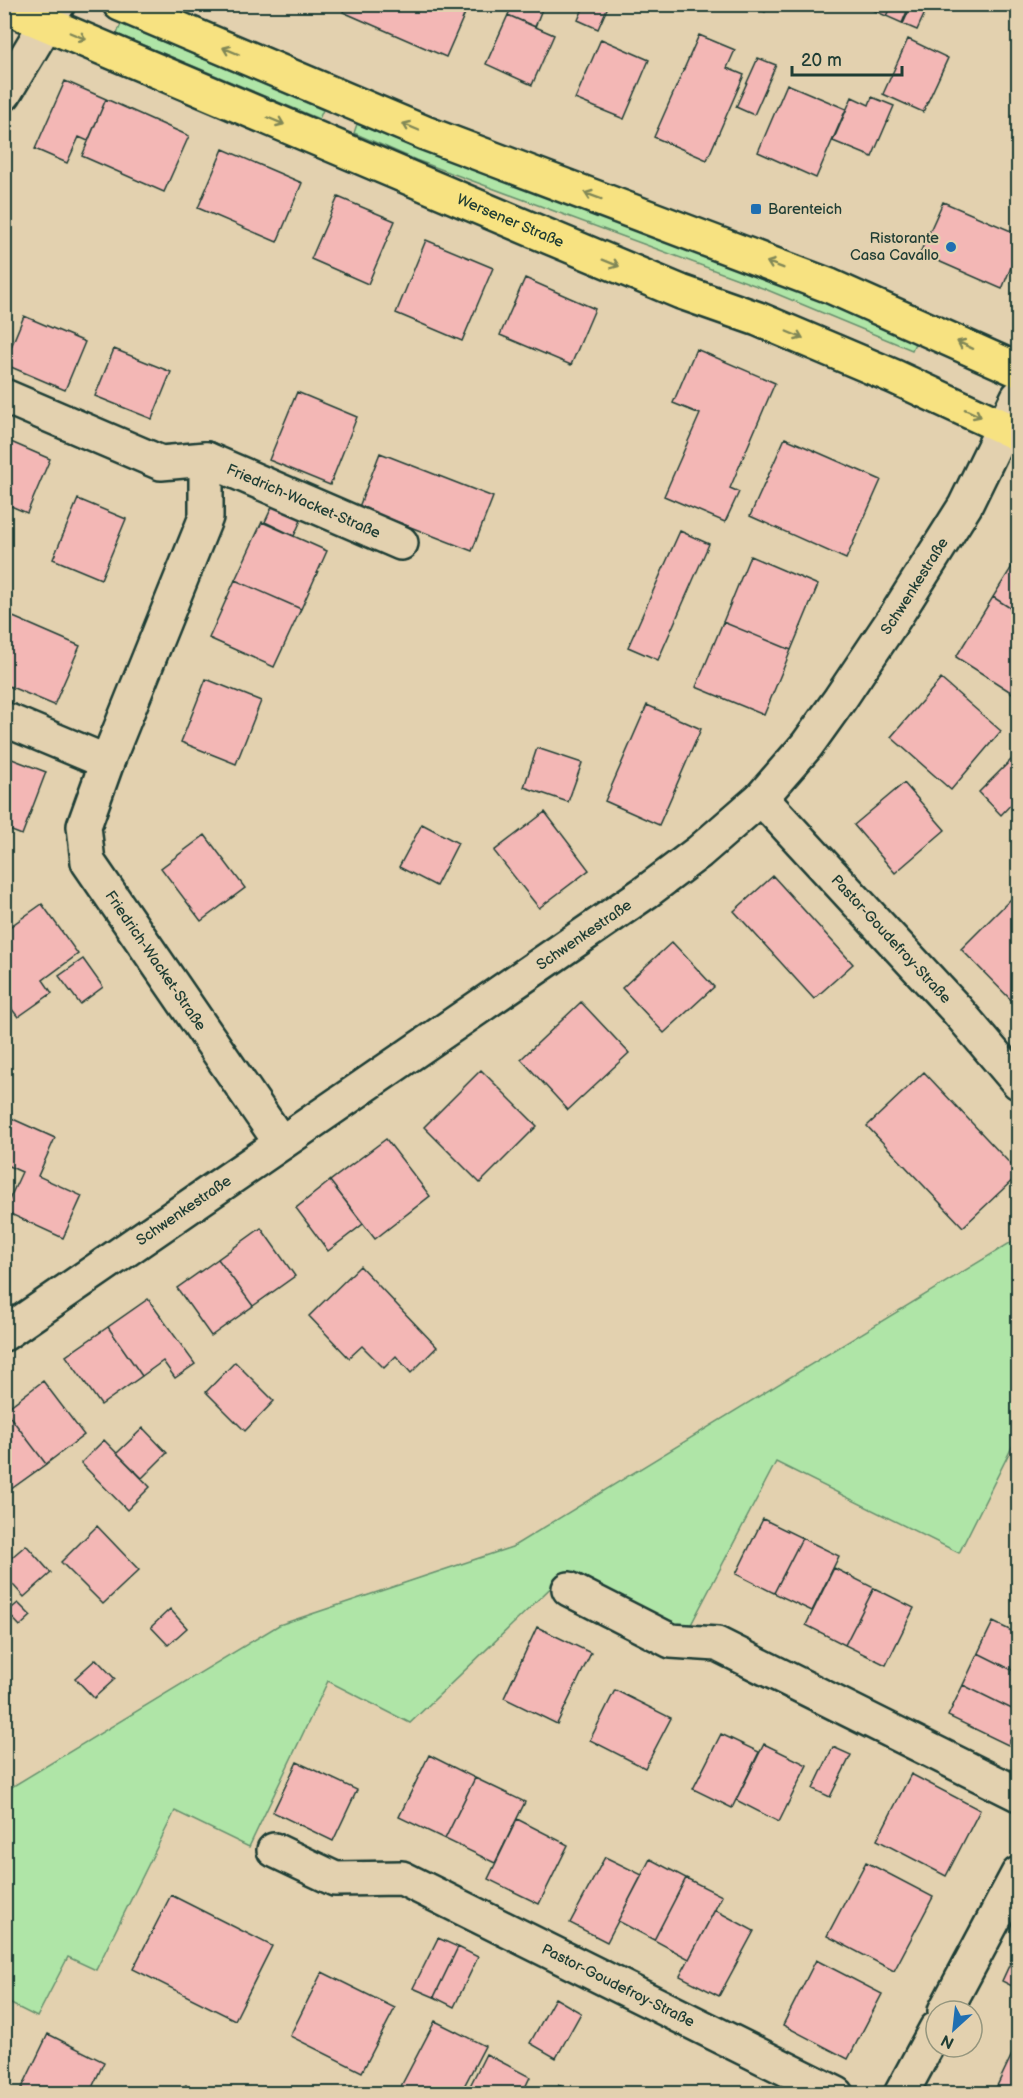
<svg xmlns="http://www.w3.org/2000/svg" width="1023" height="2098" font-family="'Balsamiq Sans',sans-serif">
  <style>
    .green { fill: #afe5a7; stroke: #67916e; stroke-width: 1.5 }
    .building { fill: #f3b7b5; stroke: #1f3d34; stroke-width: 1.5 }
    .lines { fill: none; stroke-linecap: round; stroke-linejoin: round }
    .minor-casing { stroke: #1f3d34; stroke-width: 38 }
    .major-casing { stroke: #1f3d34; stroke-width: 38 }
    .minor { stroke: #e3d1af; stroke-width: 33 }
    .major { stroke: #f7e281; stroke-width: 33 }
    .oneway { stroke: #808757 }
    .poi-dot { fill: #1f6fb2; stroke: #e3d1af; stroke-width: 2 }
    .labels { text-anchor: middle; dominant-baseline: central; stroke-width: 4.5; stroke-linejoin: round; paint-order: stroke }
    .poi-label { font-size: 15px; fill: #1f3d34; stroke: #e3d1af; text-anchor: start }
    .street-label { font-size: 15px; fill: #1f3d34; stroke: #e3d1af }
  </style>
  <rect width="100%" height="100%" fill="#e3d1af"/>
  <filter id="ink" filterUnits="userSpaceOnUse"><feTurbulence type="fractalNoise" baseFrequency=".0167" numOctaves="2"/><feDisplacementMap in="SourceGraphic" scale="12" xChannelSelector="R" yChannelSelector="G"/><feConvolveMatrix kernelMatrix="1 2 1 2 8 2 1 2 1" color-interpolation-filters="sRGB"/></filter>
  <g filter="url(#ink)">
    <path class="green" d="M121,24L323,110L319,119L117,34Z
      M357,124L418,149L768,279L916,341L912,350L765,289L416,160L354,133Z
      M1018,1238V1435L959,1553L776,1462L686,1634L565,1574L410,1723L328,1681L249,1847L175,1811L96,1970L68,1957L37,2017L5,2001V1791L279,1625L512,1547Z"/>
    <path class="building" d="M346,4H469L446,57L343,12Z
      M513,4H544L535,27L508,15Z
      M585,4H609L598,29L578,20Z
      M748,4H769L765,12Z
      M873,4H892L886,16L871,9Z
      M892,4H910L902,23L886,16Z
      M912,4H929L917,30L903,24Z
      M508,15L554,35L532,85L486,64Z
      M699,35L735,50L727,68L744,75L707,160L654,137Z
      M601,39L649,60L624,119L575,99Z
      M908,39L948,58L923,112L883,94Z
      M758,58L776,65L754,115L736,107Z
      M65,81L106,99L88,141L79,137L67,163L35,149Z
      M787,84L846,109L816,178L758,152Z
      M852,97L869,105L872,97L894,106L872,157L833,141Z
      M106,99L189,136L164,192L82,156Z
      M223,149L302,183L277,242L198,208Z
      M338,197L395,221L368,284L311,259Z
      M943,202L1018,234V250L1002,289L920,253Z
      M426,240L493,268L462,341L396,313Z
      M525,278L595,309L571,365L500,335Z
      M24,316L85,342L65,390L4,364Z
      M114,349L171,372L152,419L95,396Z
      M696,349L775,383L730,488L739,492L725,522L664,496L700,414L673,403Z
      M297,392L357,417L330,485L269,460Z
      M785,438L881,480L846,559L750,516Z
      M4,439L50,459L27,513L4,503Z
      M380,453L493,497L472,551L359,507Z
      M78,499L126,519L101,579L53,559Z
      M273,505L302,518L294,536L265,522Z
      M262,522L327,551L301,609L235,580Z
      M680,531L709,544L658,660L628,647Z
      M750,556L818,585L791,650L723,622Z
      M1018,557V613L993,597Z
      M235,580L301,609L274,667L209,638Z
      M993,597L1018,613V693L1017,696L956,657Z
      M4,613L80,646L54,705L4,684Z
      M723,622L791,650L764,715L696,687Z
      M206,679L261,701L236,764L181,742Z
      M941,679L1001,731L951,790L891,737Z
      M647,705L701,729L659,825L605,801Z
      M537,748L582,763L568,802L524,787Z
      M1018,753V797L1001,815L979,792Z
      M4,756L46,772L22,835L4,828Z
      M904,783L945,830L895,873L854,825Z
      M545,812L589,870L539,908L494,851Z
      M422,824L458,843L436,886L399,867Z
      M205,835L245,888L201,921L161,868Z
      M773,876L853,964L814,999L734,911Z
      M1016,894L1018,896V1007L961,949Z
      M42,904L78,954L43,980L52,993L18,1017L4,999V931Z
      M672,942L714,987L664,1033L622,988Z
      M83,959L103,987L80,1004L59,976Z
      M581,1002L629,1053L568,1110L521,1059Z
      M481,1070L537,1126L480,1183L424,1127Z
      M924,1072L1018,1172V1175L963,1227L867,1126Z
      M4,1115L55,1138L38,1176L82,1196L63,1238L4,1211L22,1172L4,1164Z
      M386,1139L430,1196L375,1239L330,1181Z
      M330,1181L363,1224L328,1251L296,1208Z
      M261,1228L295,1276L253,1306L218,1259Z
      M218,1259L253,1306L211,1336L177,1288Z
      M360,1266L437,1347L411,1373L396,1356L384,1368L362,1346L349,1358L309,1316Z
      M148,1299L195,1364L175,1378L163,1361L142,1376L108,1327Z
      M108,1327L142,1376L101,1405L66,1356Z
      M235,1362L274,1401L245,1431L206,1392Z
      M43,1381L84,1435L46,1464L5,1410Z
      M5,1410L46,1464L7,1492L4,1489Z
      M143,1428L167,1453L142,1478L117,1453Z
      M104,1440L150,1487L127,1510L81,1463Z
      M763,1519L802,1538L774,1593L736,1574Z
      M97,1526L139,1570L103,1604L61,1562Z
      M802,1538L839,1556L812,1611L774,1593Z
      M26,1545L51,1573L24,1597L4,1575V1564Z
      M834,1568L874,1588L845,1645L806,1625Z
      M874,1588L914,1608L886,1665L845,1645Z
      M18,1603L31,1616L20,1626L7,1612Z
      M170,1609L187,1628L168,1645L151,1627Z
      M993,1622L1018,1634V1673L978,1653Z
      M537,1627L591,1653L557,1724L504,1698Z
      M978,1653L1018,1673V1712L963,1685Z
      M96,1659L115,1679L94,1698L75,1678Z
      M963,1685L1018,1712V1722L1008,1745L948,1716Z
      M615,1690L671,1718L645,1768L590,1740Z
      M721,1734L759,1752L732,1808L693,1789Z
      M764,1744L807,1765L779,1822L736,1800Z
      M833,1747L851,1755L830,1797L813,1789Z
      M429,1755L475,1778L445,1839L399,1817Z
      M297,1762L357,1790L333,1841L273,1812Z
      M911,1774L980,1810L946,1876L877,1840Z
      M475,1778L525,1802L495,1863L445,1839Z
      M517,1819L568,1845L539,1904L488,1879Z
      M605,1857L642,1875L607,1942L570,1923Z
      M650,1859L686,1878L654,1940L618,1921Z
      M866,1862L933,1897L894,1971L827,1936Z
      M686,1878L722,1896L689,1959L654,1940Z
      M171,1895L272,1946L235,2020L133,1969Z
      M715,1910L754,1931L719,1996L680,1976Z
      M438,1938L458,1947L434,1997L413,1988Z
      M1018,1946V1989L1002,1981Z
      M458,1947L478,1957L454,2007L434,1997Z
      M816,1960L882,1994L848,2059L783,2025Z
      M322,1972L395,2008L362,2072L290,2036Z
      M555,1998L581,2013L556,2058L530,2043Z
      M435,2021L485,2046L460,2094H405L399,2090Z
      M48,2034L104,2062L89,2094H19Z
      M1015,2048L1018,2050V2094H1012L997,2086Z
      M486,2054L530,2077L522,2094H466Z
      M186,2085L192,2094H172Z
      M559,2085L575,2094H555Z
      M997,2086L1012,2094H993Z"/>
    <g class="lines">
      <defs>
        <g id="minor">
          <path d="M4,94L58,4"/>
          <path id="s1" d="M4,396L161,463L206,459L401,543"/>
          <path id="s2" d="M206,459V517L107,762L84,826L88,862L281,1143"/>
          <path d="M4,719L107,762"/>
          <path id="s3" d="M761,798L956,1009L1018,1082"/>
          <path id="s4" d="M4,1334L646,892L699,852L761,798L807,745L840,699L897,614L965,506L1018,397"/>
          <path d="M569,1589L671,1641L717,1644L1018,1794"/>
          <path id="s5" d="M274,1850L335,1879L402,1878L837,2094"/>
          <path d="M945,2011L1018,1874"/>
          <path d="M901,2094L936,2029"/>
        </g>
        <g id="major">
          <path d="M120,4L425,133L830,286L1018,370"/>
          <path id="s6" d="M4,6L535,231L681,292L758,319L895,377L1018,434"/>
        </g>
      </defs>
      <use href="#minor" class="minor-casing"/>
      <use href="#major" class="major-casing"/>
      <use href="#minor" class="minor"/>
      <use href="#major" class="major"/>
    </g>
    <defs><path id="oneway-shaft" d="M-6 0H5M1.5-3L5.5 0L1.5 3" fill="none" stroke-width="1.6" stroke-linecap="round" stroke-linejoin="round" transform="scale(1.5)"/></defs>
    <g class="oneway">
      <use href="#oneway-shaft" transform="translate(78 36) rotate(23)"/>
      <use href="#oneway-shaft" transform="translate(231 51) rotate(-157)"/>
      <use href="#oneway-shaft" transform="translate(276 121) rotate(23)"/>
      <use href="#oneway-shaft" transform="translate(411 127) rotate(-157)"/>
      <use href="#oneway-shaft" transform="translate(593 196) rotate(-160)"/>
      <use href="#oneway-shaft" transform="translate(611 263) rotate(22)"/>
      <use href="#oneway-shaft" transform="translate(775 265) rotate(-159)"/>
      <use href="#oneway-shaft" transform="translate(795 335) rotate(23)"/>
      <use href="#oneway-shaft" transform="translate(965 345) rotate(-155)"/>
      <use href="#oneway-shaft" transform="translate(973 413) rotate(25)"/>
    </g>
  </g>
  <g class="poi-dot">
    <rect x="750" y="203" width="12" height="12" rx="3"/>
    <circle cx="951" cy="247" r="6"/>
  </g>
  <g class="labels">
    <g class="poi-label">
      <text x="768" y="209">Barenteich</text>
      <text x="939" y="238" text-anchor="end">Ristorante<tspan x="939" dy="17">Casa Cavallo</tspan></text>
    </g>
    <g class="street-label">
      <text stroke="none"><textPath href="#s6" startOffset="550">Wersener Straße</textPath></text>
      <text stroke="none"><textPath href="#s1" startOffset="322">Friedrich-Wacket-Straße</textPath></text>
      <text stroke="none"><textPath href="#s4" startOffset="1190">Schwenkestraße</textPath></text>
      <text stroke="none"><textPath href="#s4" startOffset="704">Schwenkestraße</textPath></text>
      <text stroke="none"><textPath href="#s3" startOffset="192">Pastor-Goudefroy-Straße</textPath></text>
      <text stroke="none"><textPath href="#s2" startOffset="546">Friedrich-Wacket-Straße</textPath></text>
      <text stroke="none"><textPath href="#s4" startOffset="218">Schwenkestraße</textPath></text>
      <text stroke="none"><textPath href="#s5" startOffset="376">Pastor-Goudefroy-Straße</textPath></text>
    </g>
  </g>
  <rect width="1023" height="2098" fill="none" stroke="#e3d1af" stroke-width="24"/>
  <rect x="12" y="12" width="999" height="2074" fill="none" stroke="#1f3d34" stroke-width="2" filter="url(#ink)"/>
  <g transform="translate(954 2029) rotate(207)"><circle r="28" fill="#e3d1af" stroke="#95967e" stroke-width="1.5"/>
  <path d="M0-4.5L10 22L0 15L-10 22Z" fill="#1f6fb2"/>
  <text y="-9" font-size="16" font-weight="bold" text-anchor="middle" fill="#1f3d34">N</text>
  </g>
  <path d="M792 66v9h110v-9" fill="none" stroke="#1f3d34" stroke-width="3"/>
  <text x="801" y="66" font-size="18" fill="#1f3d34" stroke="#e3d1af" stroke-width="4.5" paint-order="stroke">20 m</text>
</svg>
